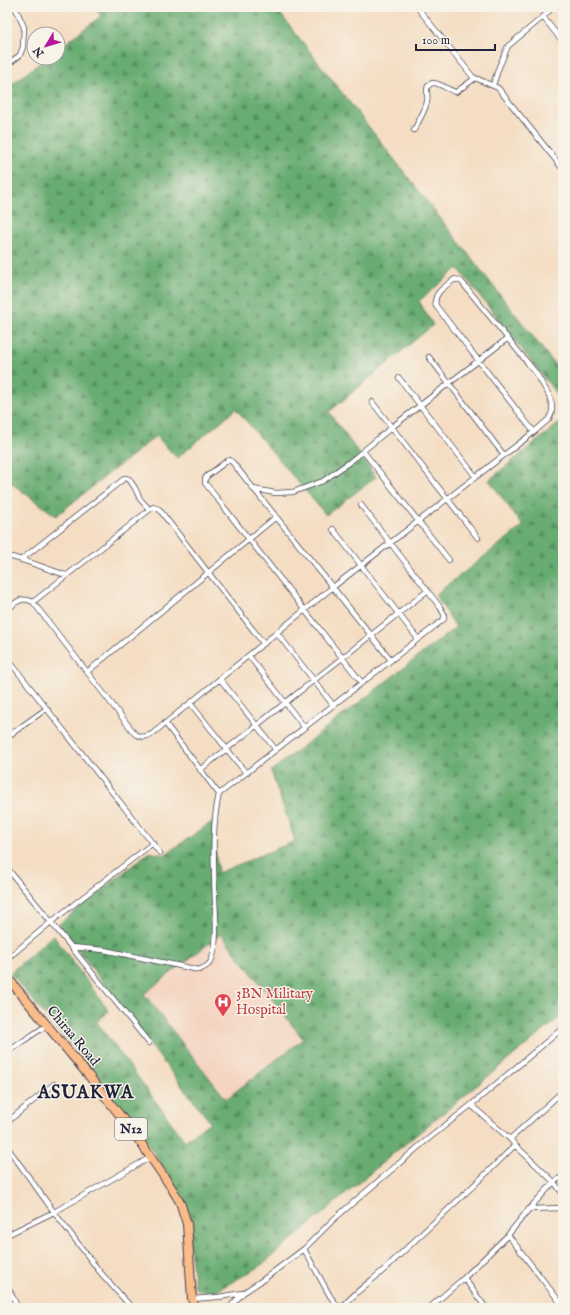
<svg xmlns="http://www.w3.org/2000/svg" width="570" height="1315" font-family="'IM FELL English',serif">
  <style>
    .built { fill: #f4d3c0 }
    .forest { fill: url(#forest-firs); stroke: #446756; fill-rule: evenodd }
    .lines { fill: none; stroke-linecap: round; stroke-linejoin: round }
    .minor-casing { stroke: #423e4f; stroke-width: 6 }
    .trunk-casing { stroke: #423e4f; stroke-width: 10 }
    .minor { stroke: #fff; stroke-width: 4.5 }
    .trunk { stroke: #fabc8b; stroke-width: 8 }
    .labels { text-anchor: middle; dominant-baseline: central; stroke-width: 3; stroke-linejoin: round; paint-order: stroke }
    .shield { fill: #f7f3e8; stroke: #62616f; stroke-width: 1 }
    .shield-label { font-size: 13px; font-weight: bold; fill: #22223b }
    .health-label { font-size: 14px; fill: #be3a42; stroke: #f7f3e8; text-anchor: start }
    .street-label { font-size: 14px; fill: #22223b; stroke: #f7f3e8 }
    .district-label { font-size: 18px; font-weight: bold; letter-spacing: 1px; fill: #22223b; stroke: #f7f3e8 }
  </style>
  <defs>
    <pattern id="forest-firs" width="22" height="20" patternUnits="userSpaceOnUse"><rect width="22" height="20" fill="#67ac72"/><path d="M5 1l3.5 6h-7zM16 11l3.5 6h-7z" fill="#548c5f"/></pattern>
  </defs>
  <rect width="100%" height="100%" fill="#f7f3e8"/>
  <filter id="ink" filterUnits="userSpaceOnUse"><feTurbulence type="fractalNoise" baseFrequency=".025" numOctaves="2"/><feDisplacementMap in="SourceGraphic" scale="8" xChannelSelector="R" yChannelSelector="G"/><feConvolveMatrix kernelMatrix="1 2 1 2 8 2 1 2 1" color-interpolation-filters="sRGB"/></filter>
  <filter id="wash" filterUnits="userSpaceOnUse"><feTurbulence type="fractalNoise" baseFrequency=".012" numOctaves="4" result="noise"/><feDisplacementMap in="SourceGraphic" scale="16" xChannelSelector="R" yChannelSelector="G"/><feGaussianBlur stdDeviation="0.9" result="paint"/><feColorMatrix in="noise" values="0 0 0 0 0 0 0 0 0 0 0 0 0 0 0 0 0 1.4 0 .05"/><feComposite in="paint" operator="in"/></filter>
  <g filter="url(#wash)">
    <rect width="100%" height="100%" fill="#f4ddc2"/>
    <path class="built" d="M221,934L303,1040L226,1099L144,994Z"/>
    <path class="forest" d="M95,7H275L563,375V402L458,268L419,301L433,325L329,412L376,477L326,515L236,409L177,458L156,436L56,516L7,480V88L46,58H58V49L101,16Z
      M563,420V1015L393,1154L259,1267L211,1294L195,1288L184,1202L157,1157L76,1052L10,973L53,935L109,1011L97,1022L185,1141L210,1122L123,1010L59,924L149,852L164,855L212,822L218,873L295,841L271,771L456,627L435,595L523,526L489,480ZM221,934L303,1039L226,1099L144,994Z"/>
  </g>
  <g filter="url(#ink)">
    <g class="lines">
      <defs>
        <path id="minor" d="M417,7L473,77L498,88L563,169
          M543,17L563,42
          M7,65L20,55L23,47L24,27L15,7
          M493,85L499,67L508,46L543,17L553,7
          M414,130C418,122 425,111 427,102C429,95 423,85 433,83C438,82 450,91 456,92L474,79
          M429,357L503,454
          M399,378L476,477
          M372,402L478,538
          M363,451L449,560
          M253,489L276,493L293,492L323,481L351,461L392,427L508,338
          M333,529L418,639
          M7,556C27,560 46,569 66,575
          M22,559L125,478L129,479L135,488L140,499L149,509
          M33,602L153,507L159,509L165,517L264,644
          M7,610C16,602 21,596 33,602L135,734C142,738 145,737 152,734L333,587L534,432L549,419L552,412V405L549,395L536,373L461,281L455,279C446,286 432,293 436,306L534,432
          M277,633L333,705
          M249,656L305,728
          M7,658L160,853
          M87,672L276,517
          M220,679L276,750
          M362,683L205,483V479L207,476L227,461L230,460L233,463L391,660
          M190,703L246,773
          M165,723L219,794
          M7,737L46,709
          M200,770L427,591
          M7,868L51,922L14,953
          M72,947L104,950L199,970C203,968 209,966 211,961C218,947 216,916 215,901C214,865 211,829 219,794L444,619V614L440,607L361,505
          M7,958L11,955
          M149,1043L51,922L153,843
          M7,1052L47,1025
          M471,1105L510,1139L515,1145L554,1182L563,1194
          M7,1122L54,1084
          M510,1139L563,1091
          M7,1147L54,1212L100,1272L132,1308
          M529,1209L563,1208
          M7,1235L54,1212L151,1157
          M508,1235L563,1306
          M304,1249L330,1296L339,1308
          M464,1278L486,1308
          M7,1285L18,1308
          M192,1299L218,1297L243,1293
          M229,1308L243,1293L264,1279L304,1249L334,1219L423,1143L471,1105L563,1028
          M342,1308C354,1292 372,1281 387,1267C429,1226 474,1187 515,1145
          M429,1308L464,1278L508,1235L529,1209L554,1182L563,1176"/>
        <path id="trunk" d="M7,977L89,1076L134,1133L171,1187L180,1202L187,1224L192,1299L195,1308"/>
      </defs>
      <use href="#minor" class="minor-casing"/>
      <use href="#trunk" class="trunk-casing"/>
      <use href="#minor" class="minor"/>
      <use href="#trunk" class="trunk"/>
    </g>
  </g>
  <defs>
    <symbol id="hospital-pin" viewBox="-11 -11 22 30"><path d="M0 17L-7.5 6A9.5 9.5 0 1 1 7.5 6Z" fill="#e0444e" stroke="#f7f3e8"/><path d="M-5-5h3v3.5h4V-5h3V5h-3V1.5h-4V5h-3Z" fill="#fff"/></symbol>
  </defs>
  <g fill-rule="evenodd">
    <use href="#hospital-pin" x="213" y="992" width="20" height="27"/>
  </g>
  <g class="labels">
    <rect class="shield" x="115" y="1118" width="32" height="22" rx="3"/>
    <g class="shield-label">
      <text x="131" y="1129">N12</text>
    </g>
    <g class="health-label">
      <text x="236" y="994">3BN Military<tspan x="236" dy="16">Hospital</tspan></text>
    </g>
    <g class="street-label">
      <text transform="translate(73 1036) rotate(50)">Chiraa Road</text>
    </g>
    <g class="district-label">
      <text x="86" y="1093">ASUAKWA</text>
    </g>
  </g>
  <rect width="570" height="1315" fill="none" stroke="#f7f3e8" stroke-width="24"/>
  <g transform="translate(46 46) rotate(232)"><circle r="19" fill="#f7f3e8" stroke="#a29fa3"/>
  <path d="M0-3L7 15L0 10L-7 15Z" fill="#b5179e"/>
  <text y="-6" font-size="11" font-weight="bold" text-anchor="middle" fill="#22223b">N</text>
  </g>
  <path d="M416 44v6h79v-6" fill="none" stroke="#22223b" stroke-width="2"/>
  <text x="422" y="44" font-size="12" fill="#22223b" stroke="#f7f3e8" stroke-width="3" paint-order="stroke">100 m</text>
</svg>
